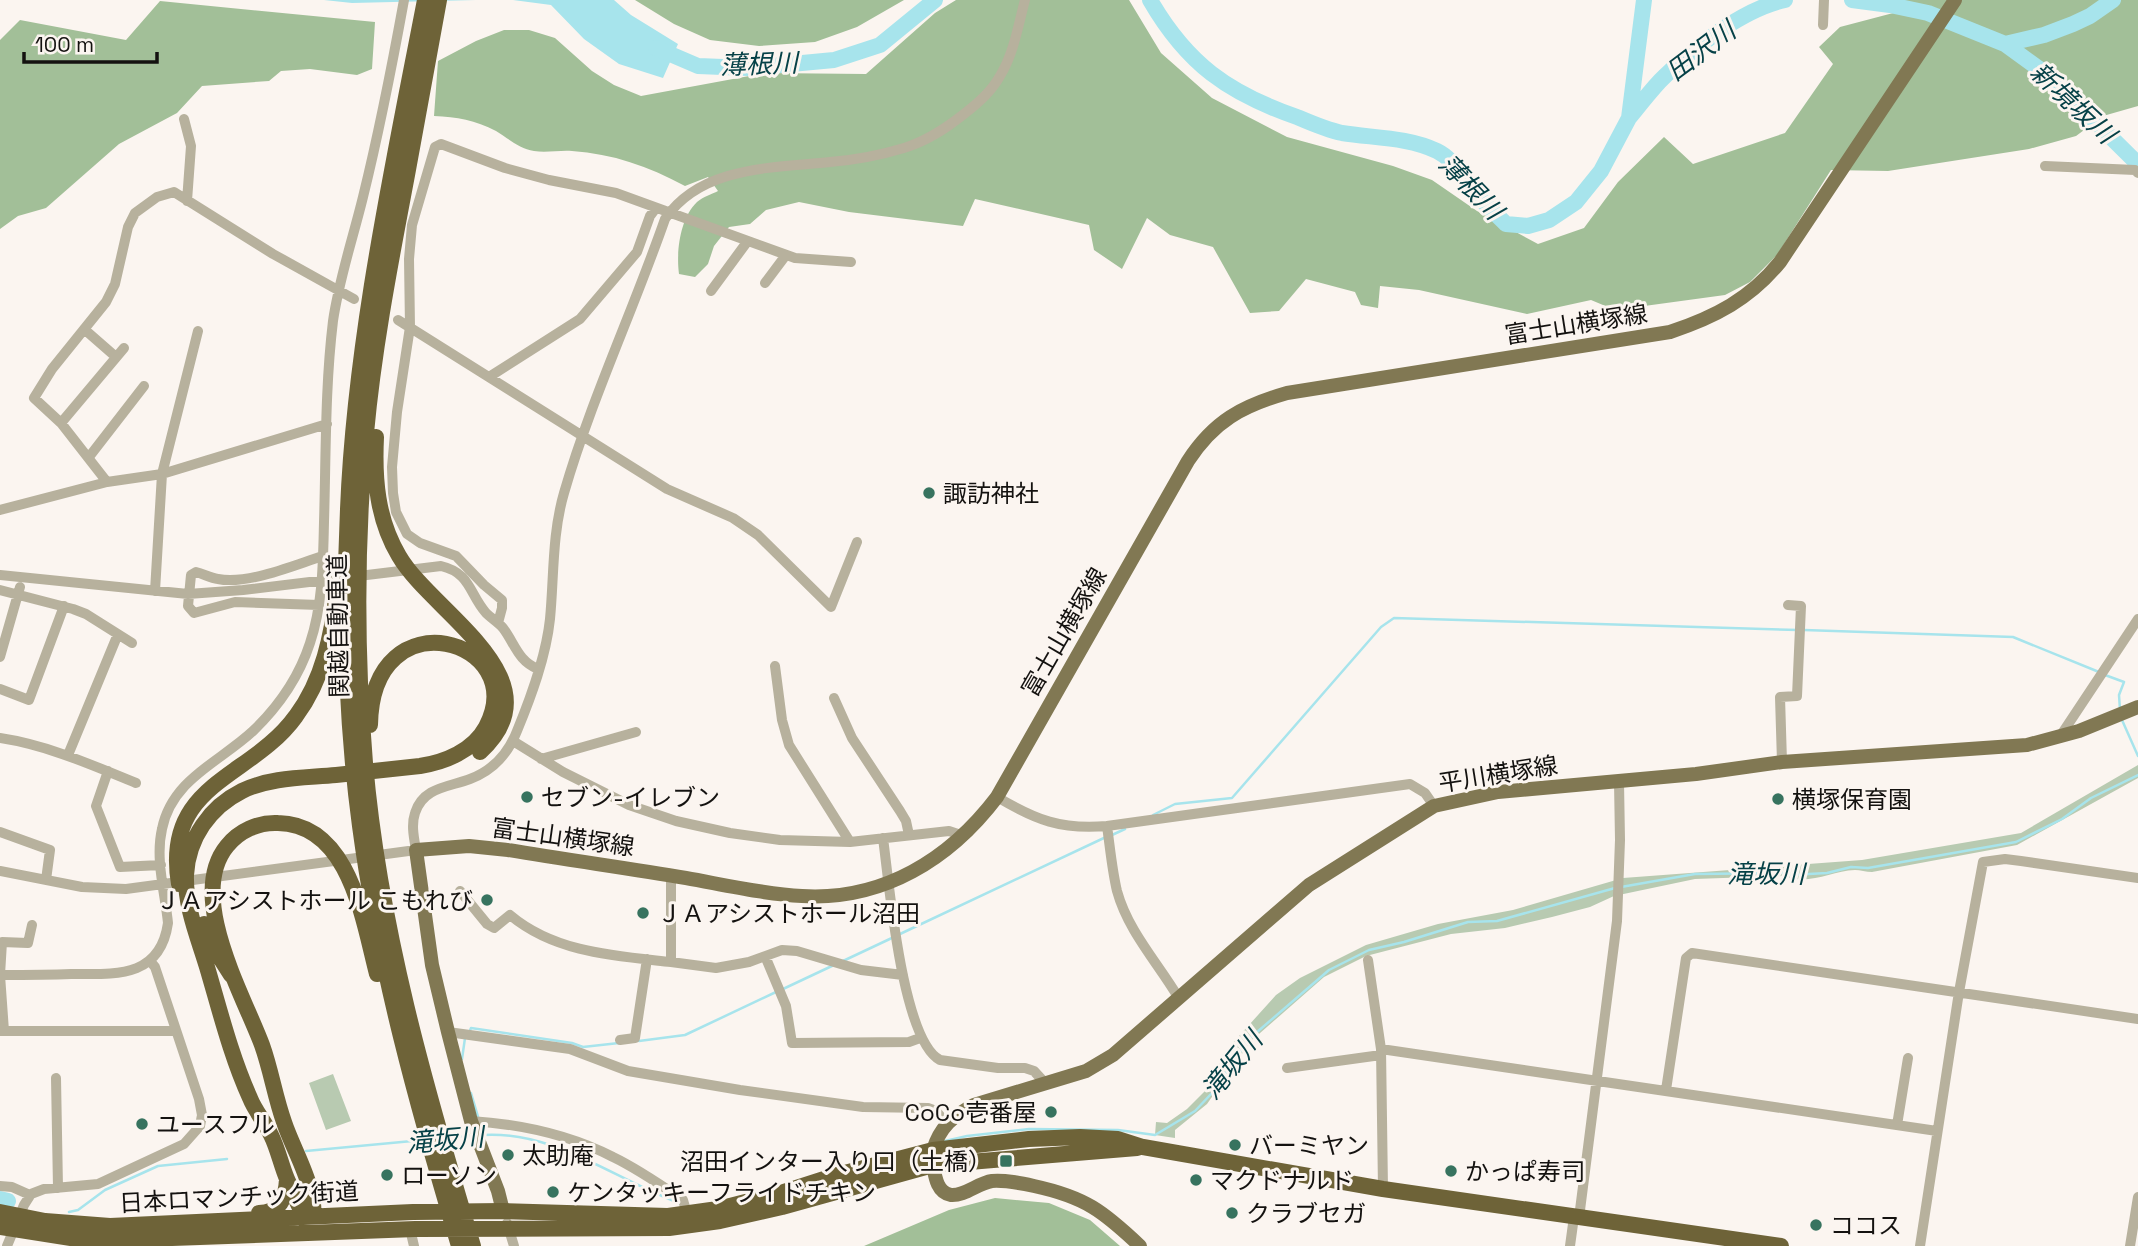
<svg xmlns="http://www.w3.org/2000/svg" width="2138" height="1246" font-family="'Space Grotesk','Noto Sans JP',sans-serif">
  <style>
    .green { fill: #b8cab1 }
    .forest { fill: #a2bf98 }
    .water { fill: #a7e4ec }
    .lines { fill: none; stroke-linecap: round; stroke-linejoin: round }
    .stream { stroke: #a7e4ec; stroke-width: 2.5 }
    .river { stroke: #a7e4ec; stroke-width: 16 }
    .minor { stroke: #b7b19d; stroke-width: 10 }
    .major { stroke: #817853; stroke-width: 14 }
    .highway { stroke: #6e6338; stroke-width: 16 }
    .poi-dot { fill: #37735f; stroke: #fbf5f0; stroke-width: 2.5 }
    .labels { text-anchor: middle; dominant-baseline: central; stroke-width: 6; stroke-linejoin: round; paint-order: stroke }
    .street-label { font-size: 24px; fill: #141210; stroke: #fbf5f0 }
    .poi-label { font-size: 24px; fill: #141210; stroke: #fbf5f0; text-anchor: start }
    .water-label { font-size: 26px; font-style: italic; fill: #064147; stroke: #fbf5f0 }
  </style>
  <rect width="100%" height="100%" fill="#fbf5f0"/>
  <path class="green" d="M2138,765V778L2017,845L1872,872C1866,872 1860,870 1855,870C1831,871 1809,886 1783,876L1695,879L1614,896L1590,907L1552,917L1505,928L1451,934L1366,956L1324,977L1251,1041L1207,1104L1175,1130V1138L1155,1135L1156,1122L1167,1123L1187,1109L1210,1086L1218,1070L1222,1055L1276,995L1300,978L1366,945L1438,924L1513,910L1623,878L1862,860L2021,833Z
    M333,1074L351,1121L326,1130L309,1083Z"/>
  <path class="forest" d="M635,0H904L857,27L815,42L759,46L710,40L674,24Z
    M956,0H1129L1161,53L1212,98L1287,137L1393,166L1432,180L1477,211L1538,244L1584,228L1618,182L1664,137L1693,164L1785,133L1833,64L1819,47L1840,27L1897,12L1902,0H2138V106L2103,116L2076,136L2029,149L1888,171L1831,170L1777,255L1750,282L1725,295L1615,310L1591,300L1527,314L1419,290L1380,286L1378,308L1361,305L1355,292L1306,279L1279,311L1250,313L1213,247L1170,235L1147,218L1122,269L1094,250L1089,225L975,199L963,226L849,212L799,202L766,210L750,224L729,227L714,246L708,264L695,277L679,274C676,252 680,218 697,202C703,197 712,194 718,191L708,177L685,186C648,166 613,154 572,151C560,150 546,153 534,151C519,149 508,138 496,131C475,120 457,117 434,116L438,61L476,41L504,30H529L555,38L592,71L614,85L641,96L766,73L866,74L935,13Z
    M160,1L375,22L372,69L357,75L310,69L281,71L269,81L202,86L177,113L119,144L46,208L18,216L0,229V40L20,20L126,40Z
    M995,1198L1049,1203L1090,1220L1120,1246H864L949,1210Z"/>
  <path class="water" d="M324,0H476L352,3Z
    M513,0H614L631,15L678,44L663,78L619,64L584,39L551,5Z"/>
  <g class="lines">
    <path class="stream" d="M1804,630L2013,637L2099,672
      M2105,675L2124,682L2119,695L2120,710
      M2122,720L2138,756
      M1153,815L1175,804L1232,798L1381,627L1394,618L1798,630
      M1112,835L1125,829
      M1621,887L1695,874L1784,873L1790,875L1827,873L1851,867L1868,868L2016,842L2062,819L2091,798L2138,775
      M900,934L1106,837
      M843,961L894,937
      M783,989L834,965
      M469,1033L471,1028L572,1043L583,1047L619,1043
      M639,1041L685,1035L776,992
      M462,1059L465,1038
      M471,1093L479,1120
      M482,1135C554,1130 614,1179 679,1203
      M447,1138L472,1135
      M945,1141L967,1136L1029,1129L1118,1130L1155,1135L1195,1111L1212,1093L1249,1039L1329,970L1369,950L1404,942L1468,922L1497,921L1615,888
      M306,1151L423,1140
      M69,1212L78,1210L105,1190L158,1166L227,1159"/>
    <path class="river" d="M1150,0C1187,64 1228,93 1297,117C1311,123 1327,130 1342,133C1373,138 1408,137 1437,151C1453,159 1458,172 1469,185C1479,199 1494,212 1506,224L1528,226L1549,220L1576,202L1601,171L1629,118L1644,0
      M1852,0L1890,5L1928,13L2005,44L2044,35L2073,24L2090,16L2113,0
      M2005,44L2049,76L2138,164
      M656,48L698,66L748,68L834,60L880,45L935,0
      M1629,118C1641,104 1652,88 1665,76C1695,46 1744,9 1785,0
      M0,1199L8,1201"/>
    <path class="minor" d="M1823,25L1824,0
      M184,119L191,146L187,201
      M2045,166L2135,170L2138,173
      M765,283L786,255
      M711,291L747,242
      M398,320L667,489L733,518L758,535L831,607L857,542
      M84,329L116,357
      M489,377L580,319L637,252L650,216L656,208
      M61,423L34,398L52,369L106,302L115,284L128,227L135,213L157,197L174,192L273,254L354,299
      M89,457L144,386
      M107,482L61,423L124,348
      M0,510L107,482L162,474L327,424
      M0,575L188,594L243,590L441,566C471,573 469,594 486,613C491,618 498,622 503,628C515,644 518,661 538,669
      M0,590L73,609L86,614L132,643
      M155,591L162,474L198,331
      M319,605L235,602L194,613L188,606L191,575L196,572C204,574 210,578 218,579C248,585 294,565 323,556
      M498,623L502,608V600L484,585L456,556L420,543L407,534L396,512L393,493L392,467L397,412L410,327L409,259L412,225L435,147L441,144L505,168L549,180L616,193L795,258L851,262
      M0,657L20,587
      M775,666L782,720L789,745L850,842
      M0,689L29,700L64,606
      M834,698L852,738L900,811L906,821L909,835
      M0,738C47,745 92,765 136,783
      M2059,738L2138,619
      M513,741L563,772L629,805L676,821L730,833L780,840L850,842L949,831L964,836
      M68,755L118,634
      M541,759L636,732
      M1782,762L1780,697L1797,696L1801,606L1788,605
      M108,771L96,806L120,867L161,865
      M997,797C1036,820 1061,830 1107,826L1410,784L1425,793L1434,806
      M1107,826C1110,847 1112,870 1117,891C1128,931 1157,962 1178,997
      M0,832L50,850L46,880
      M883,838C889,882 902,1040 940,1060L998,1068H1025L1034,1071L1045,1083
      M0,871L82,887L126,889L416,850C414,838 411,825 415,813C423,787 449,787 470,779C494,770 508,754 517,731C531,697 546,657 550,619C554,577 552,534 564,493C591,400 633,311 665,219C701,166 773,168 830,162C854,160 881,155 904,148C927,141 945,129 964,114C978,103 991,92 1000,76C1014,53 1018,26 1025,0
      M671,876V962L716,968L749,962L782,950L797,951L861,970L903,975
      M460,891L487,924L494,928L510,915C555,953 616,956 671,962
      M765,956L786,1006L792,1043L909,1042L920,1038
      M1368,960L1381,1049L1383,1189
      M0,975C24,975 47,975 71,974C114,974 160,979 168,923C165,893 155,859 162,829C172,779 220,762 253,731C279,706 299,677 310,643C323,604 323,562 324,522C326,455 325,387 333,321C339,279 353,238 363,197C379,132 392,66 404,0
      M0,1031H175
      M4,1031L0,975L2,942L28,943L32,925
      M448,1032L570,1049L628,1071L740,1090L863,1107L928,1108L936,1111L946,1123
      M620,1040L635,1038L647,959
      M1381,1049L1937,1131
      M1287,1068L1381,1055
      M56,1078L58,1188
      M1666,1090L1686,958L1692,953L2138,1019
      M471,1121C519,1124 570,1135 613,1157C638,1169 661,1185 683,1200L687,1214
      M1897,1125L1908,1058
      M0,1186L12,1187L30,1195
      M507,1223L514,1246
      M410,1229L414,1246
      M7,1246L24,1205L31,1194L44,1189L98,1184L184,1144L200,1126L202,1115L199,1099L155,967L150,961
      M1570,1246L1573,1224L1580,1210L1617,921L1620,840L1619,782
      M1920,1246L1959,992L1983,862L2005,859L2021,861L2138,878
      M2130,1246L2138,1197"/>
    <path class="major" d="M933,1150C940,1127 953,1116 974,1105L1086,1071L1113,1055L1309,885L1434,806L1498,792L1696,774L1782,762L2027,745L2079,731L2138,707
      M933,1165C935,1176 937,1193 951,1195C965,1196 978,1183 992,1181C1006,1180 1020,1183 1034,1186C1085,1197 1103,1211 1140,1246
      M503,1211L498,1191L471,1121L448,1032L432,965L416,850L469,846L508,850C567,860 627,868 686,878C725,885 763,894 802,896C883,901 950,859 997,797L1188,461C1214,421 1242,406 1287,393L1670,332C1715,317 1750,299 1780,262L1955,0"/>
    <path class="highway" d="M425,0C393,166 355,340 348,509C343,615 346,721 360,826C379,969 418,1108 459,1246
      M439,0C428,58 418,117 407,175C391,260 374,346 366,433C356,542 356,653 365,763C379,927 426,1089 473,1246
      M376,437C374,479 377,519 399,556C432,613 560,679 480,752
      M179,884C162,782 251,779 296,716C323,680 332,635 337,591
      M204,924L210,942L231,975
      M0,1212L45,1221L110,1226L413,1212L503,1211L668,1216L718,1209L777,1194L833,1176L933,1150L1029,1139L1080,1137L1118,1139L1143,1147L1383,1189L1781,1246
      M259,1213C280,1212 286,1199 287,1179
      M0,1227L71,1238L118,1240L415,1229L669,1228L720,1221L782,1207L933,1165L1137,1148
      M312,1227C320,1191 295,1155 284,1122C275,1097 271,1070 262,1045C243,994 186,896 227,846C239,831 258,822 278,823C350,824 363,921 377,974
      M311,1233C303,1215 295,1197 287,1179C281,1165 278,1149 271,1135C265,1122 255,1111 250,1098C231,1056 220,1011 207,967C198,937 185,907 186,875C188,838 210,807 242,791C271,777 304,778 336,775C364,772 392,769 420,766C445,762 473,751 486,727C532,640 372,593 370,725"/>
  </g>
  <g class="poi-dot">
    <circle cx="929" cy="493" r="7"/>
    <circle cx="527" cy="797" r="7"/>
    <circle cx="1778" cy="799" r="7"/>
    <circle cx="487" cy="900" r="7"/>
    <circle cx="643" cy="913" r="7"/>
    <circle cx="1051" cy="1112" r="7"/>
    <circle cx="142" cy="1124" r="7"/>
    <circle cx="1235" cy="1145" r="7"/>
    <circle cx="508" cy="1155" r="7"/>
    <rect x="999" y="1154" width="14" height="14" rx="3.5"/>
    <circle cx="1451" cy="1171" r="7"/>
    <circle cx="387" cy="1175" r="7"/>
    <circle cx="1196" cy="1180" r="7"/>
    <circle cx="553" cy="1192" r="7"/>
    <circle cx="1232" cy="1213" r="7"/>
    <circle cx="1816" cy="1225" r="7"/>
  </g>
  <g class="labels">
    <g class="street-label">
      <text transform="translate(1576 324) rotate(-9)">富士山横塚線</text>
      <text transform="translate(338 626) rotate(-91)">関越自動車道</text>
      <text transform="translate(1064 632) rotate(-60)">富士山横塚線</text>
      <text transform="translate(1498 774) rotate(-9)">平川横塚線</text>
      <text transform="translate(563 837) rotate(8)">富士山横塚線</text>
      <text transform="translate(239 1197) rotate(-3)">日本ロマンチック街道</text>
    </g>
    <g class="poi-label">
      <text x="943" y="493">諏訪神社</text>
      <text x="541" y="797">セブン-イレブン</text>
      <text x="1792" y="799">横塚保育園</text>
      <text x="473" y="900" text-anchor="end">ＪＡアシストホール こもれび</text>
      <text x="657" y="913">ＪＡアシストホール沼田</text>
      <text x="1037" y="1112" text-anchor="end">CoCo壱番屋</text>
      <text x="156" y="1124">ユースフル</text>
      <text x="1249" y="1145">バーミヤン</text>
      <text x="522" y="1155">太助庵</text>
      <text x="992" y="1161" text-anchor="end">沼田インター入り口（土橋）</text>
      <text x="1465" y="1171">かっぱ寿司</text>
      <text x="401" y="1175">ローソン</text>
      <text x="1210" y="1180">マクドナルド</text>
      <text x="567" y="1192">ケンタッキーフライドチキン</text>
      <text x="1246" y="1213">クラブセガ</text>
      <text x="1830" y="1225">ココス</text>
    </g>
    <g class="water-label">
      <text transform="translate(1701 51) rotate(-37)">田沢川</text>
      <text transform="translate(759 64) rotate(-2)">薄根川</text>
      <text transform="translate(2073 103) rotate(43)">新境坂川</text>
      <text transform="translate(1471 187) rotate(46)">薄根川</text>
      <text x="1766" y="874">滝坂川</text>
      <text transform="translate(1232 1065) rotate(-51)">滝坂川</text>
      <text transform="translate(445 1140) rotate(-5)">滝坂川</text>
    </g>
  </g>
  <path d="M24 52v10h133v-10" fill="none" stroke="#141210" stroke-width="3.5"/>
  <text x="35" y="52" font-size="21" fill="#141210" stroke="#fbf5f0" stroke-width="5" paint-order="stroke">100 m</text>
</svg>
